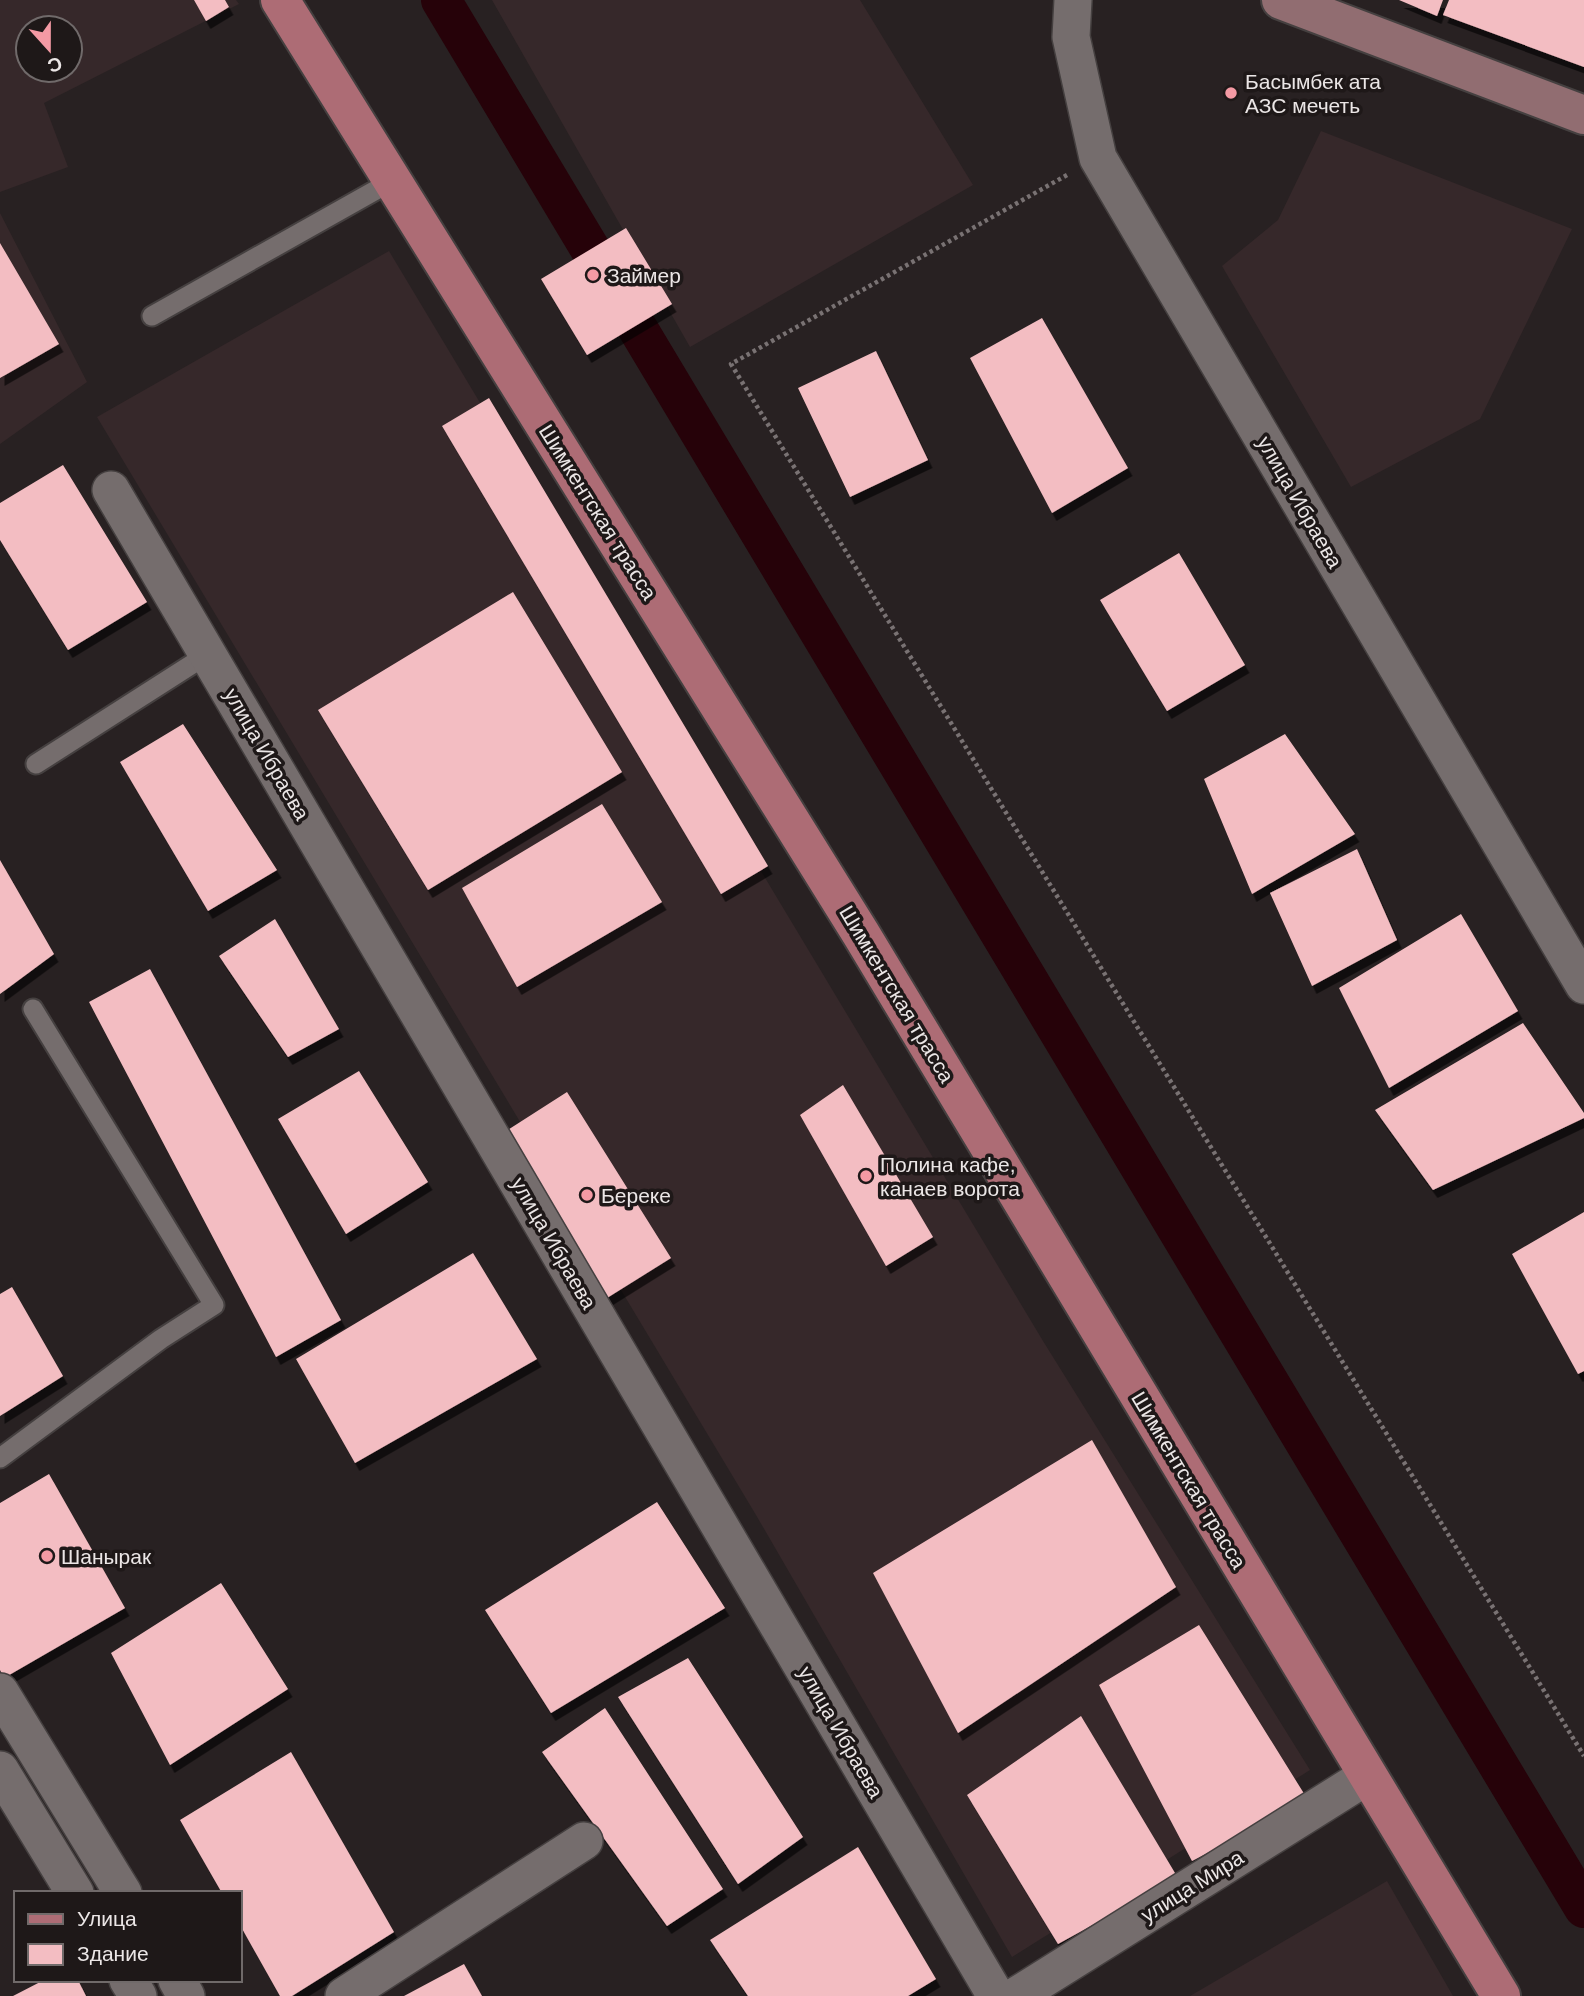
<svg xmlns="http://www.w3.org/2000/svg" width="1584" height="1996" font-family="Helvetica,sans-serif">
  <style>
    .built { fill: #36282a; fill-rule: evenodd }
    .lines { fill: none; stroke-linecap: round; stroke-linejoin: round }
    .canal { stroke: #260209; stroke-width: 40 }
    .building { fill: #f3bdc2; filter: url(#shadow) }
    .lane-casing { stroke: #454040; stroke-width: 23 }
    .street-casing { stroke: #454040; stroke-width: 40 }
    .secondary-casing { stroke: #454040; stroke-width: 42 }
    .primary-casing { stroke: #454040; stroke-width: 42 }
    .path { stroke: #797273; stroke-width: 4.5; stroke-dasharray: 3.5 3.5; stroke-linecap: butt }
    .lane { stroke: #756d6d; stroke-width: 19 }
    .street { stroke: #756d6d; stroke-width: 37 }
    .secondary { stroke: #916d71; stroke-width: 38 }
    .primary { stroke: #ad6c75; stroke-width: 38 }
    .poi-dot { fill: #f49aa4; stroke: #1e1818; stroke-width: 2.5 }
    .labels { text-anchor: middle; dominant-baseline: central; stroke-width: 7; stroke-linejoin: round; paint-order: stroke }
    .poi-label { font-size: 21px; fill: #ebe6e6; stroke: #1e1818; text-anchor: start }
    .street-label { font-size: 21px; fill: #ebe6e6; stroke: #1e1818 }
  </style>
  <defs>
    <filter id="shadow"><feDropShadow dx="4.5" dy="8" stdDeviation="0" flood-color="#0009"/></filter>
  </defs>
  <rect width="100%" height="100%" fill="#282122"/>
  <path class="built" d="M0,0H236L239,4L44,103L68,167L0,192ZM28,28H70V70H28Z
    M492,0H860L973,185L690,347Z
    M1321,131L1572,229L1480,419L1351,487L1222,266L1278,220Z
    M0,213L87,382L0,444Z
    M389,251L1043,1341L1310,1770L1012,1957L756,1515L97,417Z
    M1387,1881L1453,1996H1190Z"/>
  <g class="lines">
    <path class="canal" d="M441,0L1584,1908"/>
  </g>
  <path class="building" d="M194,0H225L229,7L206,21Z
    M1399,0H1443L1437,16Z
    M1449,0H1584V67L1443,15Z
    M626,228L672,304L587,355L541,279Z
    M0,243L59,344L0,378Z
    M1042,318L1128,468L1052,513L970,358Z
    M876,351L928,460L850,497L798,388Z
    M489,398L768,866L721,894L442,426Z
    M63,465L147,602L68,650L0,540V503Z
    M1179,553L1245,665L1167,711L1100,600Z
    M513,592L622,772L428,890L318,710Z
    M183,724L277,870L208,911L120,762Z
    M1285,734L1355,834L1252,894L1204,779Z
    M602,804L662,902L517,987L462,888Z
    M1357,849L1397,940L1312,986L1270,893Z
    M0,860L54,954L0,994Z
    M1461,914L1518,1011L1389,1088L1339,988Z
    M275,919L339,1029L288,1057L219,956Z
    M150,969L341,1320L276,1357L89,1002Z
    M1523,1023L1584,1113V1118L1433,1190L1375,1110Z
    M359,1071L428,1182L346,1234L278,1119Z
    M843,1085L933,1237L886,1266L800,1115Z
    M567,1092L671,1258L607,1298L503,1133Z
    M1584,1212V1371L1578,1374L1512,1254Z
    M473,1253L537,1359L355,1463L296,1359Z
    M12,1287L63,1376L0,1416V1294Z
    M1092,1440L1176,1587L958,1733L873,1573Z
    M49,1474L125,1608L4,1678L0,1670V1503Z
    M657,1502L725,1608L551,1713L485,1610Z
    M221,1583L288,1689L170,1765L111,1653Z
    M1199,1625L1308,1800L1192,1861L1099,1685Z
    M688,1658L803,1837L738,1884L618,1697Z
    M605,1708L723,1889L667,1926L542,1752Z
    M1081,1716L1178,1878L1058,1944L967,1795Z
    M291,1752L394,1932L292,1996H280L240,1925V1893H222L180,1820Z
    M858,1847L936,1979L908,1996H748L710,1940Z
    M464,1964L482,1996H404Z
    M44,1980H78L86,1996H13Z"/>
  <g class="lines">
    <defs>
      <path id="lane" d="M152,316L392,181
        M36,764L208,654
        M0,1458L161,1339L214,1305L33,1009"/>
      <path id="street" d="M1073,0L1071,37L1098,158L1584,985
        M111,490L996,1996
        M0,1692L123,1893
        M0,1770L75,1893
        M128,1980L138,1996
        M177,1980L186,1996
        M344,1996L584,1841
        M1016,1996L1367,1776"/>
      <path id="secondary" d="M1281,0L1584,115"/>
      <path id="primary" d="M280,0L861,934L1501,1996"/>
    </defs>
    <use href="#lane" class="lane-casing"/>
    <use href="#street" class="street-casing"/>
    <use href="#secondary" class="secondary-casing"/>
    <use href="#primary" class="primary-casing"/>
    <path class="path" d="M1067,175L731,364L1584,1756"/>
    <use href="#lane" class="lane"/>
    <use href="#street" class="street"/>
    <use href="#secondary" class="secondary"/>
    <use href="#primary" class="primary"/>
  </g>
  <g class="poi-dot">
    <circle cx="1231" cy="93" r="7"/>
    <circle cx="593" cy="275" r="7"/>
    <circle cx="866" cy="1176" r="7"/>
    <circle cx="587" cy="1195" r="7"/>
    <circle cx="47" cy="1556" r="7"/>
  </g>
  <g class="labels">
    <g class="poi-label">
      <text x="1245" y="81">Басымбек ата<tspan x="1245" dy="24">АЗС мечеть</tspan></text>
      <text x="607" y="275">Займер</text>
      <text x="880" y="1164">Полина кафе,<tspan x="880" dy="24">канаев ворота</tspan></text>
      <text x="601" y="1195">Береке</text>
      <text x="61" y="1556">Шанырак</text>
    </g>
    <g class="street-label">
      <text transform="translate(1300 502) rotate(60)">улица Ибраева</text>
      <text transform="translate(598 512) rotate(58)">Шимкентская трасса</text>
      <text transform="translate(267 754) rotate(60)">улица Ибраева</text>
      <text transform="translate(897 994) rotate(59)">Шимкентская трасса</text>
      <text transform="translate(554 1243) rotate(60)">улица Ибраева</text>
      <text transform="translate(1189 1480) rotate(59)">Шимкентская трасса</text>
      <text transform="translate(841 1732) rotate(60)">улица Ибраева</text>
      <text transform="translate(1192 1886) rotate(-32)">улица Мира</text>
    </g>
  </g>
  <rect x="14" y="1891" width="228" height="91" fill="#1e1818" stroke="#706a6a" stroke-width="2"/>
  <rect x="28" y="1914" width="35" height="10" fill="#ad6c75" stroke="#706a6a" stroke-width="2"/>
  <text x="77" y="1926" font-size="21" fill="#ebe6e6">Улица</text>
  <rect x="28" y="1944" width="35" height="21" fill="#f3bdc2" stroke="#706a6a" stroke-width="2"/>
  <text x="77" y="1961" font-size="21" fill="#ebe6e6">Здание</text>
  <g transform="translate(49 49) rotate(159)"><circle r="33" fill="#1e1818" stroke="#706a6a" stroke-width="2"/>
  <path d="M0-5L12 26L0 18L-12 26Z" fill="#f49aa4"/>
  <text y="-10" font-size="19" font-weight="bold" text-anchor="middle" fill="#ebe6e6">С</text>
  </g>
</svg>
